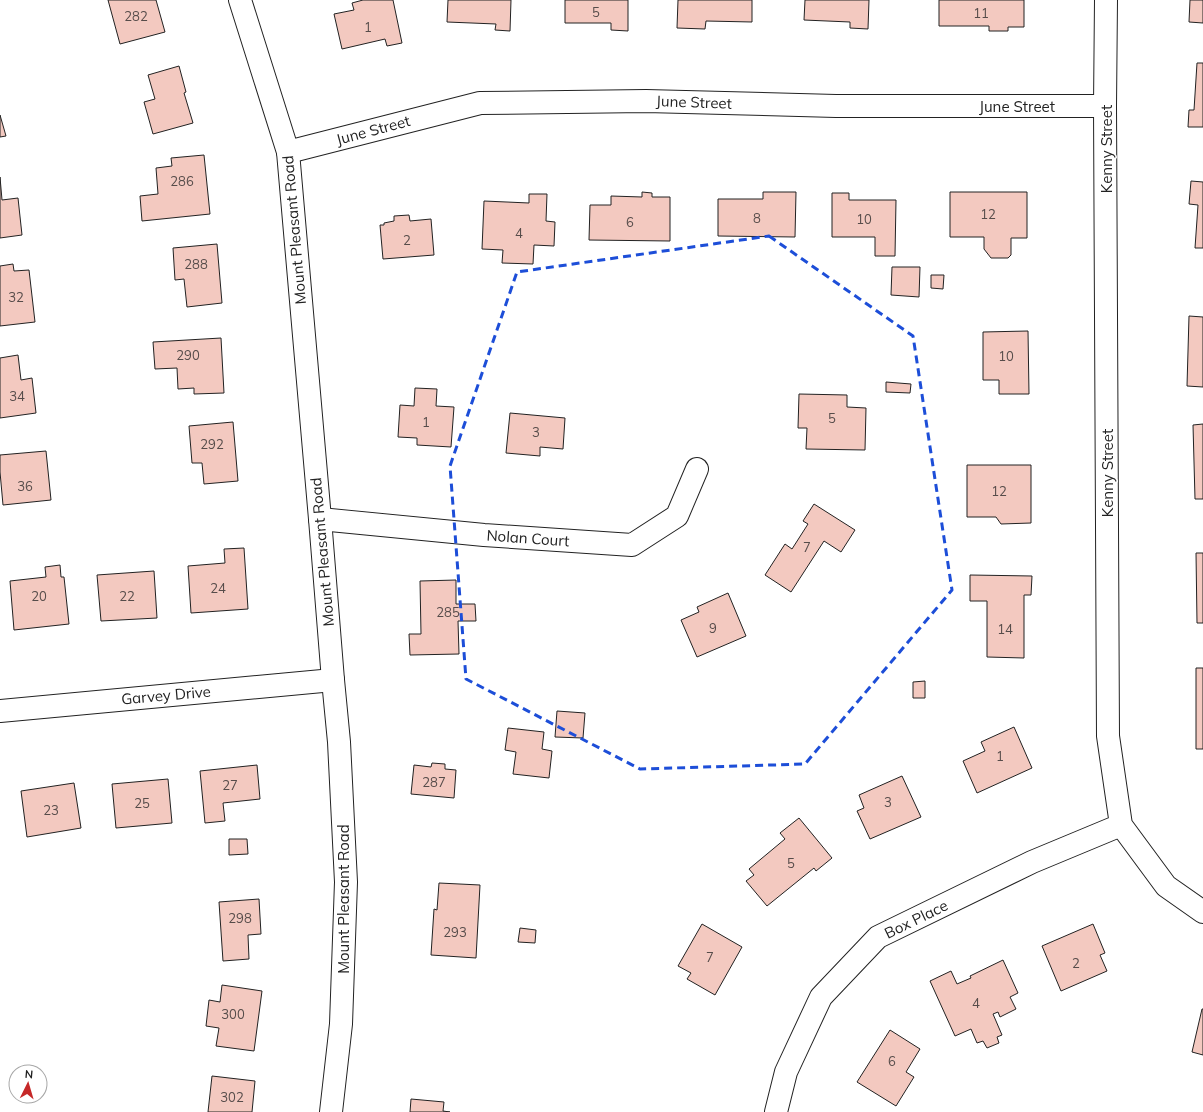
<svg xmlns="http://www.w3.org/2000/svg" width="1203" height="1112" font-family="Mulish,sans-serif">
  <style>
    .building { fill: #f3c9c0; stroke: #222 }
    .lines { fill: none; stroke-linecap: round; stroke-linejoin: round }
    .street-casing { stroke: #222; stroke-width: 24 }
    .secondary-casing { stroke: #222; stroke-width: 24 }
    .street { stroke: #fff; stroke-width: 22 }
    .secondary { stroke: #fff; stroke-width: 22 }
    .marked { fill: none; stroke: #1d4ed8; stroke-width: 3; stroke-dasharray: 8 5; stroke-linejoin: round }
    .labels { text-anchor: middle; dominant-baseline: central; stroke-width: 3; stroke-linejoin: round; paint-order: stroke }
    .number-label { font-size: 13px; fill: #564c4a }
    .street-label { font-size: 15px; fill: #222; stroke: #fff }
  </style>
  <rect width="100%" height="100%" fill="#fff"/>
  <path class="building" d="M108,0H156L165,32L120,44Z
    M363,0H393L402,43L387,46L385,39L342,49L334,14L354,10L352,3Z
    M448,0H511L510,31L495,30L496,24L447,22Z
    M565,0H628V31L611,30V23H565Z
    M678,0H752V22L706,21L705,29L677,28Z
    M805,0H869L868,29L850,28V22L804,20Z
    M939,0H1024V27H1008V31H989V26H939Z
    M1190,0H1203V23L1189,22Z
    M1197,63H1203V127H1188L1189,110H1194Z
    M179,66L186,92L184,93L193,123L153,134L144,102L155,99L148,75Z
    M0,115L6,136L0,137Z
    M204,155L210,214L142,221L140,196L158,194L156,168L172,166L171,158Z
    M0,177L2,200L18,198L22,235L0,238Z
    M1191,181L1203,182V248H1195L1198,205L1189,204Z
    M642,192L652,193V197H670V241L589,240L590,205H611V196L642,197Z
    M763,192H796L795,237L718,236V199H763Z
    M950,192H1027V238H1011V255L1008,258H991L984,249V237H950Z
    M832,193H849V200H896L895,256H875V237H832Z
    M529,194H547L546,221L555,222L554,246L534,245L533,264L502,263L503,250L482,249L484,201L529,203Z
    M409,215L410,221L431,219L434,255L383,259L380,225H384V223L394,221V216Z
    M217,244L222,303L187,307L184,279L175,280L173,248Z
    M13,264L14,271L29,270L35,322L0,326V266Z
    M892,267H920L919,297L891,295Z
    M931,275H944L943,289L931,288Z
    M1189,316L1203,317V387L1187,386Z
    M1028,331L1029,394H999V380H983V332Z
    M221,338L224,393L194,394V388L178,389L177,368L155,369L153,342Z
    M18,355L21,380L32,378L36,413L0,418V358Z
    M886,382L911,384L910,393L886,392Z
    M415,388L437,389L436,406L454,407L451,447L417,445V438L398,437L400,405L414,406Z
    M799,394L847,395V407L866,408L865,450L806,449L807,428H798Z
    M510,413L565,418L563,449L540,447V456L506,453Z
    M233,422L238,481L204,484L202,463H192L189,426Z
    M1203,424V499H1195L1193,425Z
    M46,451L51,500L3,505L0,472V455Z
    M967,465H1031V523L1001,524L996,517H967Z
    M814,504L855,530L841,552L824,541L791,592L765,575L785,544L792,549L808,524L803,521Z
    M244,548L248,609L191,613L188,566L225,563L224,549Z
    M1196,553H1203V623H1197Z
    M60,565L61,577H64L69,624L14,630L10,581L46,577L45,567Z
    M154,571L157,618L101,621L97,575Z
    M970,575L1032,576L1031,595H1024V658L987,657V601H970Z
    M456,580V604H475L476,621H458L459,654L410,655L409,634H421L420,581Z
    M728,593L746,636L697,657L681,620L699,612L697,607Z
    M1196,668H1203V749H1196Z
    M925,681V698H913V682Z
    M557,711L585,713L583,738L555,737Z
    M1014,727L1032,768L977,793L963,761L985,751L981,742Z
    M508,728L544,732L542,749L552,751L549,778L513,774L516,752L505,750Z
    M432,763L445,764V769L456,770L454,798L411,794L414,765L431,767Z
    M257,765L260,799L223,803L225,821L205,823L200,771Z
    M902,776L921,817L870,839L857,811L864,808L859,795Z
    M168,779L172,823L116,828L112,784Z
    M74,783L81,828L27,837L21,791Z
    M799,818L832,858L816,871L814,868L767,906L746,881L754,875L749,869L785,839L780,833Z
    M229,839H247L248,854L229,855Z
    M439,883L480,885L476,958L431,955L434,909L437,910Z
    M259,899L261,934L248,935L249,959L223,961L219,902Z
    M702,924L742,947L715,995L687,979L691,973L678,966Z
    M1093,924L1105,953L1100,955L1107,971L1061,991L1042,946Z
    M520,928L536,930L535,943L518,942Z
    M1003,960L1018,993L1010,997L1016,1009L1000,1017L998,1012L993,1014L1002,1035L997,1037L999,1043L987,1048L983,1041L977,1043L971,1029L955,1036L930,981L951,971L957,984L971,978L970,976Z
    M222,985L262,991L254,1051L216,1046L219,1028L206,1026L209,1000L220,1002Z
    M1202,1009H1203V1055L1192,1052Z
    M890,1030L920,1049L906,1072L914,1077L896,1106L857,1082Z
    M212,1076L255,1081L252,1112H208Z
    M411,1099L444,1102L443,1111L450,1112H410Z"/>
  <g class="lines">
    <defs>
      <path id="street" d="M1106,0L1105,106L1108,736L1121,825L1166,886L1203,912
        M288,152L480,103L646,101L836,106H1105
        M320,519L484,535L632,545L677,516L697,469
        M0,711L333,680
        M776,1112L786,1072L821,997L878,937L1032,862L1121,825"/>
      <path id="secondary" d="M240,0L288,152L320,519L333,680L339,742L346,882L341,1024L331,1112"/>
    </defs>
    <use href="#street" class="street-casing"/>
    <use href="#secondary" class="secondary-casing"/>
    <use href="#street" class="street"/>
    <use href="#secondary" class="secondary"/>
  </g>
  <path class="marked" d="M769,236L913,336L952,590L805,764L640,769L466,679L450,466L517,272Z"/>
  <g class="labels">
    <g class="number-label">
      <text x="596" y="12">5</text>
      <text x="981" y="13">11</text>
      <text x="136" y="16">282</text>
      <text x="368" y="27">1</text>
      <text x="182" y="181">286</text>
      <text x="988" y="214">12</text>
      <text x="757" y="218">8</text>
      <text x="864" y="219">10</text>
      <text x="630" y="222">6</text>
      <text x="519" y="233">4</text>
      <text x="407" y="240">2</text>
      <text x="196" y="264">288</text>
      <text x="16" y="297">32</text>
      <text x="188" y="355">290</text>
      <text x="1006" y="356">10</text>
      <text x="17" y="396">34</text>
      <text x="832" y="418">5</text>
      <text x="426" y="422">1</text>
      <text x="536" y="432">3</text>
      <text x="212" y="444">292</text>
      <text x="25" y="486">36</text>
      <text x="999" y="491">12</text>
      <text x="807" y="547">7</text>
      <text x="218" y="588">24</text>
      <text x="39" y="596">20</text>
      <text x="127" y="596">22</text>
      <text x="448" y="612">285</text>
      <text x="713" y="628">9</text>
      <text x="1005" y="629">14</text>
      <text x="1000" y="756">1</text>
      <text x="434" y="782">287</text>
      <text x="230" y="785">27</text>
      <text x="888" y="802">3</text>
      <text x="142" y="803">25</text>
      <text x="51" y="810">23</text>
      <text x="791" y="863">5</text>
      <text x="240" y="918">298</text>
      <text x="455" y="932">293</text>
      <text x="710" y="957">7</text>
      <text x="1076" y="963">2</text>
      <text x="976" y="1003">4</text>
      <text x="233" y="1014">300</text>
      <text x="892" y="1061">6</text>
      <text x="232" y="1097">302</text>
    </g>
    <g class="street-label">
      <text transform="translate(694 102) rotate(2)">June Street</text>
      <text x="1017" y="106">June Street</text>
      <text transform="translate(373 130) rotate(-15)">June Street</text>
      <text transform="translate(1106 149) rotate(-90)">Kenny Street</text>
      <text transform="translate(294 230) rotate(-95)">Mount Pleasant Road</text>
      <text transform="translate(1107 473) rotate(-90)">Kenny Street</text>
      <text transform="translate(528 538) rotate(4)">Nolan Court</text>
      <text transform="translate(322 552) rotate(-95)">Mount Pleasant Road</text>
      <text transform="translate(166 695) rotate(-5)">Garvey Drive</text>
      <text transform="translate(343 899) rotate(-90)">Mount Pleasant Road</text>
      <text transform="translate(916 919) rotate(-26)">Box Place</text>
    </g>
  </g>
  <g transform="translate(28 1084) rotate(5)"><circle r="19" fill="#ffffff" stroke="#a7a7a7"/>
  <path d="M0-3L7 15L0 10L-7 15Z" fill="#c62828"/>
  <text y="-6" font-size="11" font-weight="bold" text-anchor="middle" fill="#222222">N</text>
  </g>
</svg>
